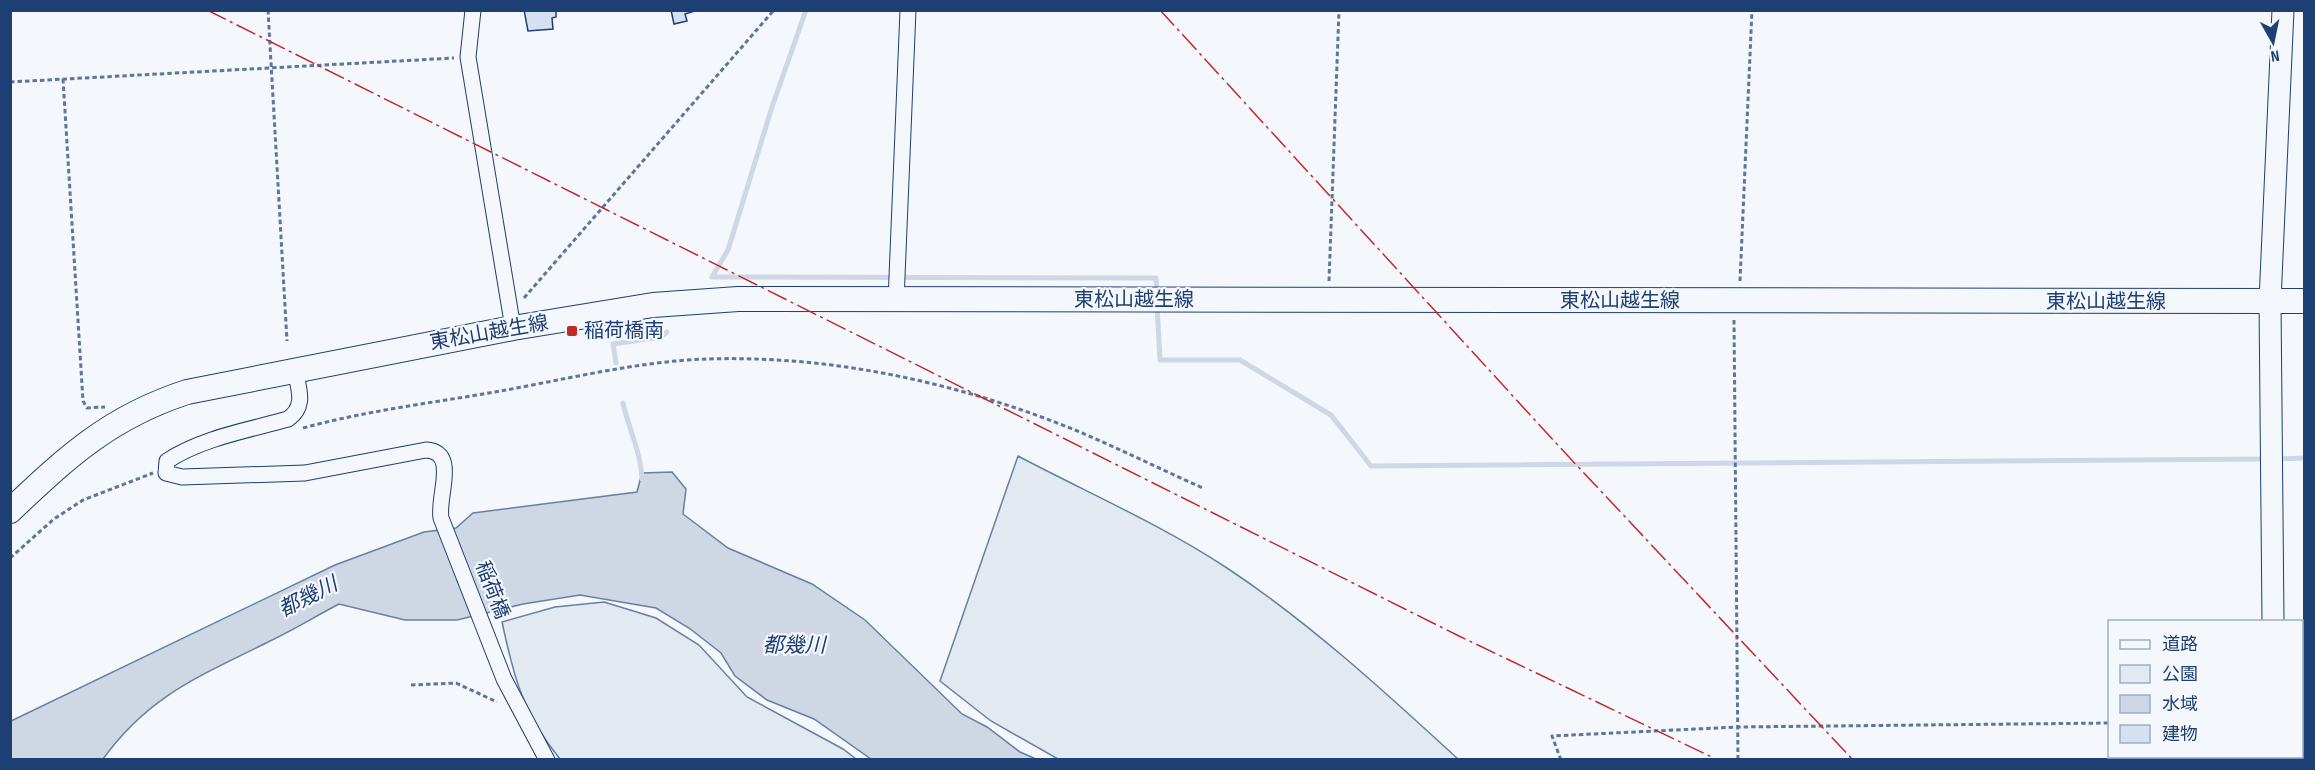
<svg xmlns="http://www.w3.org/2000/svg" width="2315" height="770" font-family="'Sofia Sans Condensed','Noto Sans JP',sans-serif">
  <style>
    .green { fill: #e3e9f0; stroke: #687fa3; stroke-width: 1.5 }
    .water { fill: #cfd7e4; stroke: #687fa3; stroke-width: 1.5 }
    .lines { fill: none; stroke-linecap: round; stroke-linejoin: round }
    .stream { stroke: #cfd7e4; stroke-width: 5 }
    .building { fill: #d5e0f0; stroke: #1d3f73; stroke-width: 1.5 }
    .street-casing { stroke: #1d3f73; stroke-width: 17 }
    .secondary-casing { stroke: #1d3f73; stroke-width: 23 }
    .primary-casing { stroke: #1d3f73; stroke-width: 26 }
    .path { stroke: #5e769c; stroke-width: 3; stroke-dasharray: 4.5 3; stroke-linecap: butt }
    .street { stroke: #f4f7fb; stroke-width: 15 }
    .secondary { stroke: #f4f7fb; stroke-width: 21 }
    .primary { stroke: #f4f7fb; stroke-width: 24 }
    .power { stroke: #c62828; stroke-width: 1.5; stroke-dasharray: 21 4.5 3 4.5; stroke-linecap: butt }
    .poi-dot { fill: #c62828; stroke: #f4f7fb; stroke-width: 2 }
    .labels { text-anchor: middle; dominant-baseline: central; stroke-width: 4.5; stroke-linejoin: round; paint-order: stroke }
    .street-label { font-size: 20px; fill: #1d3f73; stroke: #f4f7fb }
    .poi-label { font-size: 20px; fill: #1d3f73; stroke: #f4f7fb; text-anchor: start }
    .water-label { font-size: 21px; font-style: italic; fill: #1d3f73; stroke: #f4f7fb }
  </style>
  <rect width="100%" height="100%" fill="#f4f7fb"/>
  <path class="green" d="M1018,456C1088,493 1160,524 1227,568C1310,623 1385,692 1458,759H1058L991,721L940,681Z
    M604,602L656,618L699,645L747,697L843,749L856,759H560C523,714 514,678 502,622L555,607Z"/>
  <path class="water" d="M672,472L686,489L683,514L728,548L812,584L865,620L962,714L987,727L1020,752L1036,759H871L814,719L767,700L735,676L721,653L689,628L656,608L580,595L523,604L457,620H405L339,604C316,616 293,630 270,641C201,676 150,694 103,759L11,760V721L335,565L424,532L456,528L473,513L637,492L642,473Z"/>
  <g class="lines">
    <path class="stream" d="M712,277L1156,278L1157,293
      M712,277L728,250L772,107L806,10
      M1157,305L1160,360H1240L1331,415L1371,466L2267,459
      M616,363L613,344L661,337L667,332
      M623,403C629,430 641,452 642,479
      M2276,459L2304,458"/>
  </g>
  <path class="building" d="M524,10H556V17L552,18L553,29L528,31Z
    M671,10H698L685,14L687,21L674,24Z"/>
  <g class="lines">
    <defs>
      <path id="street" d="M473,10L468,57L513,328
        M896,301L908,10
        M295,369C298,388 307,406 288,419C249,430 202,438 167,461L166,473L182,477L305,473L426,450C459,452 437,496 441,518L504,679L547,760"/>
      <path id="secondary" d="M2273,622L2270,301L2283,10
        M2273,756V760"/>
      <path id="primary" d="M10,511C68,456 110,417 187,392L513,328L653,305L738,299L2304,301"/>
    </defs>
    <use href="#street" class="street-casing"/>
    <use href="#secondary" class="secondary-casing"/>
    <use href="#primary" class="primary-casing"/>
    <path class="path" d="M268,10L287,341
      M63,79L83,401L87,408L105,407
      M10,82L454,58
      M1329,281L1339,10
      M1740,281L1752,10
      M524,298L774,10
      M1734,320L1738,760
      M303,428C365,411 431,403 495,392C563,380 639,361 707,359C833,355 959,383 1075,430C1118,448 1160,469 1203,488
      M10,558L54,519L83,500L153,473
      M411,685L456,683L497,702
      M2302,721H2304
      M1561,760L1552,736L1737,727L2110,723"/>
    <use href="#street" class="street"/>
    <use href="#secondary" class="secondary"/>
    <use href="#primary" class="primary"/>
    <path class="power" d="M207,10L1459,636L1718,760
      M1160,10L1554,441L1853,760"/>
  </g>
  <rect class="poi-dot" x="566" y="325" width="12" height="12" rx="3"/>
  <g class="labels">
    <g class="street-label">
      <text x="1134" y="300">東松山越生線</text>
      <text x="1620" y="301">東松山越生線</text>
      <text x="2106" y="302">東松山越生線</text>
      <text transform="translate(489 333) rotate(-10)">東松山越生線</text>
      <text transform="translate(492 590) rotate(69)">稲荷橋</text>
    </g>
    <g class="poi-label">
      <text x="584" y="331">稲荷橋南</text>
    </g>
    <g class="water-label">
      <text transform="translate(308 597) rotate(-27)">都幾川</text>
      <text x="794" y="645">都幾川</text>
    </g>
  </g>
  <rect width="2315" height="770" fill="none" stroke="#1d3f73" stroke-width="24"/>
  <rect x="2108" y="620" width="195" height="138" fill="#f4f7fb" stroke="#9eadc5" stroke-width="1.5"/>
  <rect x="2120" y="640" width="30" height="9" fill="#f4f7fb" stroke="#9eadc5" stroke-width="1.5"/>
  <text x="2162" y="650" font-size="18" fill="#1d3f73">道路</text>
  <rect x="2120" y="665" width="30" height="18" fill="#e3e9f0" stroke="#9eadc5" stroke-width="1.5"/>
  <text x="2162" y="680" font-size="18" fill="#1d3f73">公園</text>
  <rect x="2120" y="695" width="30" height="18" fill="#cfd7e4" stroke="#9eadc5" stroke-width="1.5"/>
  <text x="2162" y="710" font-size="18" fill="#1d3f73">水域</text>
  <rect x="2120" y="725" width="30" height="18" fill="#d5e0f0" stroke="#9eadc5" stroke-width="1.5"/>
  <text x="2162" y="740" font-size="18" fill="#1d3f73">建物</text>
  <g transform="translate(2273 42) rotate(171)" stroke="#f4f7fb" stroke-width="4.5" paint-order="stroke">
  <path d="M0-4.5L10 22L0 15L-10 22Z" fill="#1d3f73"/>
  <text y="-9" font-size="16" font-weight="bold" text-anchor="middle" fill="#1d3f73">N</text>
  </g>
</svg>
